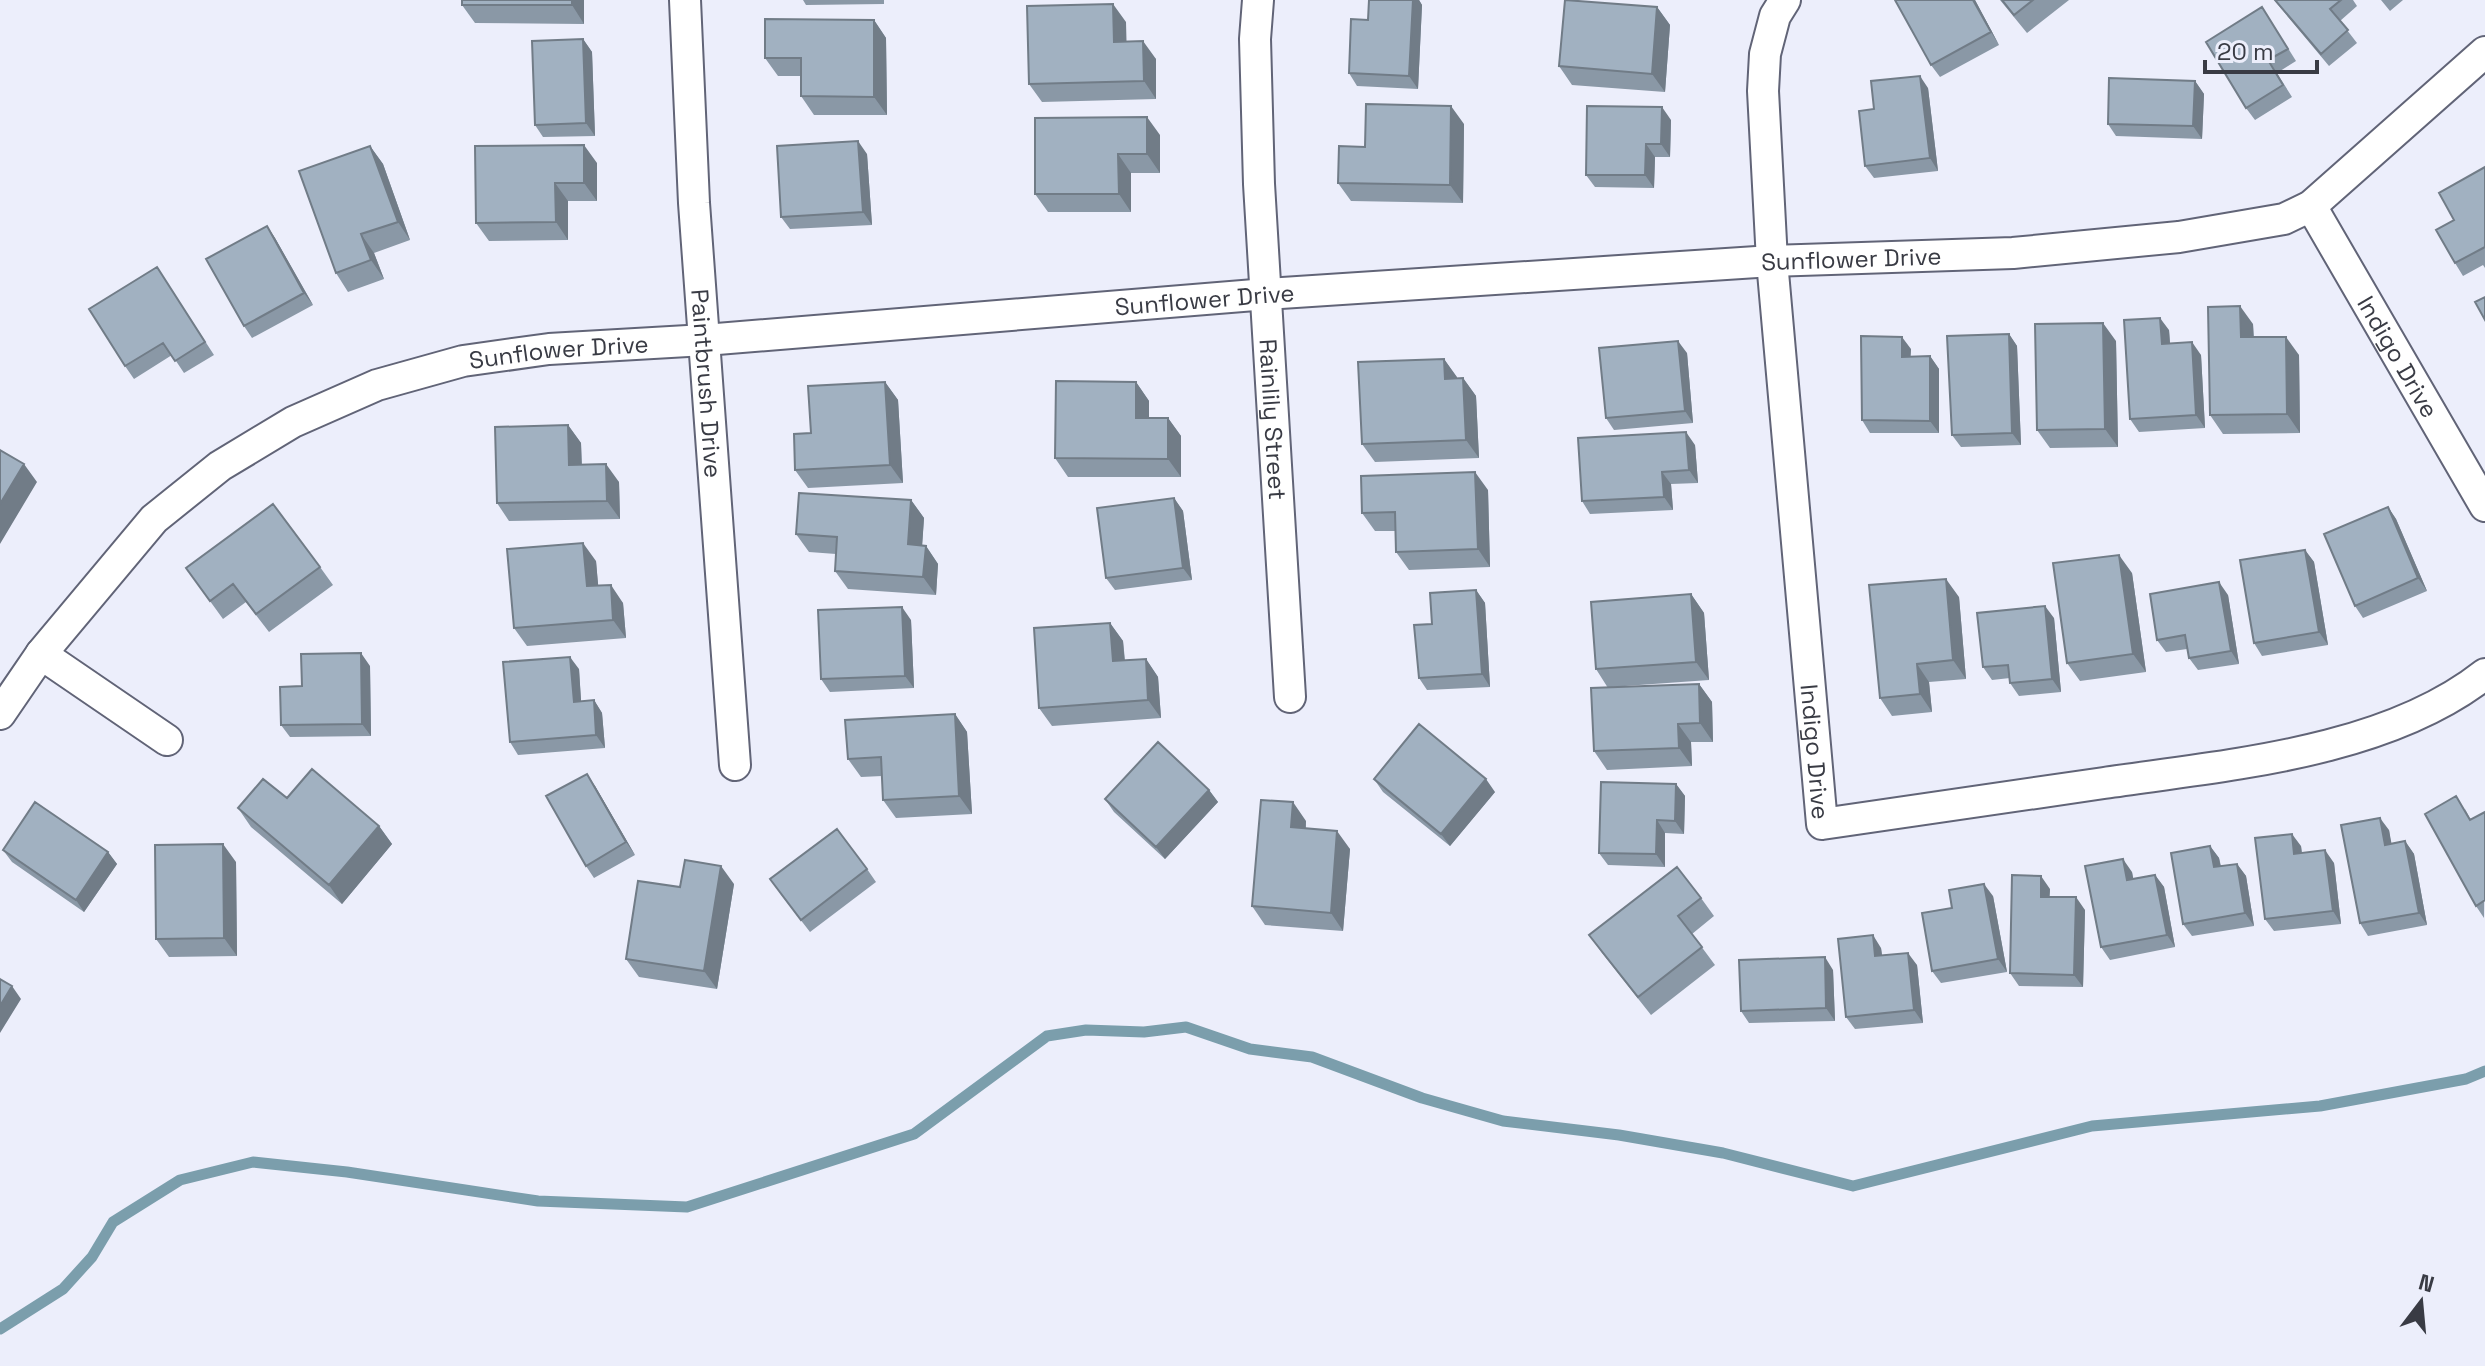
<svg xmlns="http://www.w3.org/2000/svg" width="2485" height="1366" font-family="'Space Grotesk',sans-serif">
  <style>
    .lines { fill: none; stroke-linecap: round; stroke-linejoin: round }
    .stream { stroke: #7b9eac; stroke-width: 11 }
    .street-casing { stroke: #616477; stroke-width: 34 }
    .street { stroke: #fff; stroke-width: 30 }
    .wall { fill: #8a98a6 }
    .shaded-wall { fill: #717c87 }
    .building { fill: #a1b1c1; stroke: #717c87; stroke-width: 2 }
    .labels { text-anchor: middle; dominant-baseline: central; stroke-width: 6; stroke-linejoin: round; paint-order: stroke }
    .street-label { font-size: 24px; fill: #393b44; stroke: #eceefb }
  </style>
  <rect width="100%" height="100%" fill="#eceefb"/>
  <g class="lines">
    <path class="stream" d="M0,1329L63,1289L92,1257L113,1222L180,1180L253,1162L347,1172L538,1201L687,1207L914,1134L1047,1036L1086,1030L1144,1032L1186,1027L1250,1049L1312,1057L1422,1098L1503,1121L1619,1135L1723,1153L1853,1186L2092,1126L2320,1106L2466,1079L2485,1071"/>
    <defs>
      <g id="street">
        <path id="s1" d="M685,0L694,203L735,765"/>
        <path id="s2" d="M1258,0L1255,39L1259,184L1290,697"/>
        <path id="s3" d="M1785,0L1775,16L1765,54L1763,91L1772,261L1822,824C1916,811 2010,797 2104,783C2227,765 2385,753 2485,674"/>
        <path id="s4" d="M2311,206L2485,506"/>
        <path d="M41,654L167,740"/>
        <path id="s5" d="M0,714L41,654L154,519L220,466L293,422L377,385L463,361L549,349L705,340L1267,294L1772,261L2013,253L2179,237L2284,219L2311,206L2485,52"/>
      </g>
    </defs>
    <use href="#street" class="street-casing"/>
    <use href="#street" class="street"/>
  </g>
  <path class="wall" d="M584,0V24L475,23L462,5Z
    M803,0H884V4L806,5Z
    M1369,0H1419L1422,5L1418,89L1357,86L1349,73L1368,20Z
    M1975,0L1999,45L1940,77L1931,65Z
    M2000,0H2069L2027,33Z
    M2274,0H2353L2357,6L2340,21L2357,43L2329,66Z
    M2381,0H2403L2390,11Z
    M1657,7L1670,25L1665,92L1572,85L1559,66Z
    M2262,7L2296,61L2277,73L2292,97L2255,120L2246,108Z
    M874,20L886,38L887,115H814L801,96V76H778L765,58Z
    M1126,22V41L1156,59V99L1042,102L1029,84Z
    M583,39L592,52L595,136L543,137L535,125Z
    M2195,81L2204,94L2202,139L2116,136L2108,124Z
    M1928,88L1938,171L1874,178L1865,166L1874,109Z
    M1671,120L1670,157H1655L1654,188L1595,187L1586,175Z
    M1464,124L1463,203L1351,201L1338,183L1365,147Z
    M1160,135V173H1131V212H1048L1035,194Z
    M370,146L383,164L410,240L374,253L384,279L348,292L336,273Z
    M867,154L872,225L790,229L781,217Z
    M597,163V201H568V240L489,241L476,223Z
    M2485,167V268L2483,265L2463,276L2455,263L2454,220Z
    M267,226L275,238L313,305L252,338L244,326Z
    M157,267L214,355L184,373L172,355L134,379L125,366Z
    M2253,324L2254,337L2299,355L2300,433L2223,434L2210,415Z
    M2169,330L2170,344L2201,355L2205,428L2139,432L2130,419Z
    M2009,334L2017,346L2021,445L1961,447L1952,435Z
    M2116,341L2118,447L2050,448L2037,430Z
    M1911,349L1910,357L1930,356L1939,369V433H1870L1862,420Z
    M1687,353L1693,423L1614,430L1606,418Z
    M1444,359L1457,378H1463L1476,396L1479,458L1375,462L1362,444Z
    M885,382L898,400L903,483L808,488L795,470Z
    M1136,382L1149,401V418H1168L1181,436V477H1068L1055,458Z
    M568,425L581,443L582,464L619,482L620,519L509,521L497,503Z
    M1695,445L1698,483L1671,484L1673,510L1590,514L1582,501Z
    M1488,490L1490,567L1409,570L1396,552L1395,531H1375L1362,513Z
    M1174,498L1183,511L1192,580L1115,590L1106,578Z
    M911,500L924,518L922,545L926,546L938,564L936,595L848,589L835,571L836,554L809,552L796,534Z
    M2388,507L2396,519L2427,591L2363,618L2355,606Z
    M2305,550L2314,562L2328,645L2262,656L2254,643Z
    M596,561L598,586L623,603L626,638L527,646L514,628Z
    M320,567L333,585L269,632L246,602L223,619L186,568Z
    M2132,573L2146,672L2080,681L2067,663Z
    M1476,590L1485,603L1490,687L1427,690L1419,678L1432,624Z
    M1691,594L1704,613L1709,680L1611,687L1699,684L1712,702L1713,742H1691L1692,766L1607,770L1594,751L1608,688L1596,669Z
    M2228,595L2239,664L2198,670L2189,658L2187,649L2166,652L2157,640Z
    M1959,597L1966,679L1929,682L1932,712L1892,716L1880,698Z
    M2054,618L2061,692L2019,696L2010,683V678L1992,680L1983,667Z
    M911,620L914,688L830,692L821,679Z
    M1110,623L1123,641L1125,660L1146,659L1158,677L1161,718L1052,726L1039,708Z
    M370,666L371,736L290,737L281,725Z
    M579,669L581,702L594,700L602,713L605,748L518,755L510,742Z
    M955,714L967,732L972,814L896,818L883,800L882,776L861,777L848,759Z
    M1374,779L1495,792L1450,846L1383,792Z
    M1676,784L1685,796L1684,834L1665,833V867L1608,865L1599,853Z
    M595,786L635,855L594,878L586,866Z
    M1209,790L1218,802L1165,859L1114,812L1105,799Z
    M287,798L379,826L392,844L342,904L251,827L238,808Z
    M2465,809L2471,820L2485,812L2484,918L2476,906Z
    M1306,821V828L1350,849L1343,931L1265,925L1252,906Z
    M2389,830L2391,844L2405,841L2414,854L2427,925L2368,936L2360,923Z
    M2210,846L2219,858L2221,866L2237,864L2246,876L2254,926L2192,936L2183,924Z
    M2301,846L2302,853L2334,863L2341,924L2274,931L2265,919Z
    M3,850L108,852L117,864L84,912L12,862Z
    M236,862L237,956L169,957L156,939Z
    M867,869L876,882L810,932L779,892Z
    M2132,872L2133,879L2155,875L2164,887L2175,947L2110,960L2101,947Z
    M734,884L717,989L639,977L626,959L680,887Z
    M2050,889L2049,897L2085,910L2083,987L2019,986L2010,973Z
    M1993,896L2007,972L1941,983L1932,971L1952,908Z
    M1701,898L1714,916L1692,934L1715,965L1651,1015L1602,953L1589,935Z
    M1881,948L1882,956L1917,965L1923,1023L1855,1029L1846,1017Z
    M1833,970L1835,1021L1749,1023L1741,1011Z"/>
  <path class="shaded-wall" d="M572,0H584V24L572,5Z
    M1413,0H1419L1422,5L1418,89L1409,76Z
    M1973,0H1975L1999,45L1991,32Z
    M1113,4L1126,22L1127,60L1114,42Z
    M1657,7L1670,25L1665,92L1652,74Z
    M874,20L886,38L887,115L874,97Z
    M583,39L592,52L595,136L586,123Z
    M1143,41L1156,59V99L1144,81Z
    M1920,76L1928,88L1938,171L1930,158Z
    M2195,81L2204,94L2202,139L2193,126Z
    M1451,106L1464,124L1463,203L1450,185Z
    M1662,107L1671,120L1670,157L1661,144Z
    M1147,117L1160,135V173L1147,154Z
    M858,141L867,154L872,225L863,212Z
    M1646,144L1655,157L1654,188L1645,175Z
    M584,145L597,163V201L584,183Z
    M370,146L383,164L410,240L398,222Z
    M1118,154L1131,173V212L1119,194Z
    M555,183L568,201V240L556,222Z
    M267,226L275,238L313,305L304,293Z
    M361,234L374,253L384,279L371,260Z
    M2240,306L2253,324L2254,356L2241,337Z
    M2160,318L2169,330L2171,357L2162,344Z
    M2103,323L2116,341L2118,447L2105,429Z
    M2009,334L2017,346L2021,445L2012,433Z
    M1902,337L1911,349L1910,369L1902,357Z
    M2286,337L2299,355L2300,433L2287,414Z
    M1678,341L1687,353L1693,423L1685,411Z
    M2192,342L2201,355L2205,428L2196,415Z
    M1930,356L1939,369V433L1930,421Z
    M1444,359L1457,377L1458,397L1445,379Z
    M1463,378L1476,396L1479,458L1466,440Z
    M885,382L898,400L903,483L890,465Z
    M1136,382L1149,401V436L1136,418Z
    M1168,418L1181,436V477L1168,459Z
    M568,425L581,443L582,483L569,465Z
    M1686,432L1695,445L1698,483L1689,470Z
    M24,464L37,482L0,544V504Z
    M606,464L619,482L620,519L607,501Z
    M1475,472L1488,490L1490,567L1478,549Z
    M1662,472L1671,484L1673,510L1664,497Z
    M1174,498L1183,511L1192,580L1183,568Z
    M911,500L924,518L921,563L908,544Z
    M2388,507L2396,519L2427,591L2418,578Z
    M583,543L596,561L600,605L587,586Z
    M926,546L938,564L936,595L923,577Z
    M2305,550L2314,562L2328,645L2319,632Z
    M2119,555L2132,573L2146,672L2133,654Z
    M1946,579L1959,597L1966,679L1953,660Z
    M2219,582L2228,595L2239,664L2231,651Z
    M611,585L623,603L626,638L613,620Z
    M1476,590L1485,603L1490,687L1482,674Z
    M1691,594L1704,613L1709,680L1696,662Z
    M2045,606L2054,618L2061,692L2052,679Z
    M902,607L911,620L914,688L905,676Z
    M1110,623L1123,641L1126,679L1113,661Z
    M361,653L370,666L371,736L362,724Z
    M570,657L579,669L582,715L574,702Z
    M1146,659L1158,677L1161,718L1148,700Z
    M1917,664L1929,682L1932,712L1920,694Z
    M1699,684L1712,702L1713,742L1700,723Z
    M594,700L602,713L605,748L596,735Z
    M955,714L967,732L972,814L959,796Z
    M1678,724L1691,742L1692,766L1679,748Z
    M587,774L595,786L635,855L626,842Z
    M1486,779L1495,792L1450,846L1441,834Z
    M1676,784L1685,796L1684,834L1675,821Z
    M1209,790L1218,802L1165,859L1156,847Z
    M1293,802L1306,821L1304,845L1291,827Z
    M2380,818L2389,830L2394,857L2385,845Z
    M1657,820L1665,833V867L1656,854Z
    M379,826L392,844L342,904L329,885Z
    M1337,831L1350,849L1343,931L1331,913Z
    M2292,834L2301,846L2303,866L2294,854Z
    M2405,841L2414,854L2427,925L2419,913Z
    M223,844L236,862L237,956L224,938Z
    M2210,846L2219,858L2223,880L2214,867Z
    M2325,850L2334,863L2341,924L2333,911Z
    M108,852L117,864L84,912L76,900Z
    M2123,859L2132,872L2136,893L2127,880Z
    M2237,864L2246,876L2254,926L2245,913Z
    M721,866L734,884L717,989L704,971Z
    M2155,875L2164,887L2175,947L2167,935Z
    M2041,876L2050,889L2049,909L2041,897Z
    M1984,884L1993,896L2007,972L1998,959Z
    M2076,897L2085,910L2083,987L2074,975Z
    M1873,935L1881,948L1884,969L1875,956Z
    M1908,953L1917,965L1923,1023L1914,1010Z
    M1825,957L1833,970L1835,1021L1826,1008Z
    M12,986L21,999L0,1033V1006Z"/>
  <path class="building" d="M462,0H572V5H462Z
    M1369,0H1413L1409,76L1349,73L1351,19L1368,20Z
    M1565,0L1657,7L1652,74L1559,66Z
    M1895,0H1973L1991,32L1931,65Z
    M2002,0H2033L2014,15Z
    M2275,0H2341L2330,9L2348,30L2321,54Z
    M1113,4L1114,42L1143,41L1144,81L1029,84L1027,6Z
    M2262,7L2288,49L2268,60L2283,85L2246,108L2206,42Z
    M765,19L874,20V97L801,96V58H765Z
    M583,39L586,123L535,125L532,41Z
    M1920,76L1930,158L1865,166L1859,111L1874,109L1871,81Z
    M2109,78L2195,81L2193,126L2108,124Z
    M1366,104L1451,106L1450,185L1338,183L1339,146L1365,147Z
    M1587,106L1662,107L1661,144H1646L1645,175H1586Z
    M1147,117V154H1118L1119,194H1035V118Z
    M858,141L863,212L781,217L777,146Z
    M584,145V183H555L556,222L476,223L475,146Z
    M370,146L398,222L361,234L371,260L336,273L299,171Z
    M2485,167V247L2455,263L2436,230L2454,220L2439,193Z
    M267,226L304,293L244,326L206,259Z
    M157,267L205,342L175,361L163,343L125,366L89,309Z
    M2485,297V320L2475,302Z
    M2240,306L2241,337H2286L2287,414L2210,415L2208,307Z
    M2160,318L2162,344L2192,342L2196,415L2130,419L2124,320Z
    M2103,323L2105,429L2037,430L2035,324Z
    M2009,334L2012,433L1952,435L1947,336Z
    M1861,336L1902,337V357L1930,356V421L1862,420Z
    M1678,341L1685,411L1606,418L1599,348Z
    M1444,359L1445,379L1463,378L1466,440L1362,444L1358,362Z
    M1056,381L1136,382V418H1168V459L1055,458Z
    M885,382L890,465L795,470L794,434L811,433L808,386Z
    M568,425L569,465L606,464L607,501L497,503L495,427Z
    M1686,432L1689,470L1662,472L1664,497L1582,501L1578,438Z
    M0,450L24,464L0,504Z
    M1475,472L1478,549L1396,552L1395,512L1362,513L1361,476Z
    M799,493L911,500L908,544L926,546L923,577L835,571L837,537L796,534Z
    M1174,498L1183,568L1106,578L1097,508Z
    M273,504L320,567L256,614L233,584L210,601L186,568Z
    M2388,507L2418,578L2355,606L2324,534Z
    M583,543L587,586L611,585L613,620L514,628L507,549Z
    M2305,550L2319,632L2254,643L2240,560Z
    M2119,555L2133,654L2067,663L2053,563Z
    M1946,579L1953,660L1917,664L1920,694L1880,698L1869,585Z
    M2219,582L2231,651L2189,658L2185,635L2157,640L2150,594Z
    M1476,590L1482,674L1419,678L1414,625L1432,624L1430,593Z
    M1691,594L1696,662L1596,669L1591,602Z
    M2045,606L2052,679L2010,683L2008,665L1983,667L1977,613Z
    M902,607L905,676L821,679L818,610Z
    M1110,623L1113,661L1146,659L1148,700L1039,708L1034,628Z
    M361,653L362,724L281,725L280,687L302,686L301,654Z
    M570,657L574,702L594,700L596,735L510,742L503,662Z
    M1699,684L1700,723L1678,724L1679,748L1594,751L1591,688Z
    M955,714L959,796L883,800L881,757L848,759L845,720Z
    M1419,724L1486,779L1441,834L1374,779Z
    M1158,742L1209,790L1156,847L1105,799Z
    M312,769L379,826L329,885L238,808L263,779L287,798Z
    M587,774L626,842L586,866L546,796Z
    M1601,782L1676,784L1675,821L1657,820L1656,854L1599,853Z
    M2456,796L2470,820L2485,812V900L2476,906L2425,814Z
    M1261,800L1293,802L1291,827L1337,831L1331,913L1252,906Z
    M35,802L108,852L76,900L3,850Z
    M2380,818L2385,845L2405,841L2419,913L2360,923L2341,825Z
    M837,829L867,869L801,920L770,879Z
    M2292,834L2294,854L2325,850L2333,911L2265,919L2255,838Z
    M223,844L224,938L156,939L155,845Z
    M2210,846L2214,867L2237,864L2245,913L2183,924L2171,853Z
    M2123,859L2127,880L2155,875L2167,935L2101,947L2085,866Z
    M685,860L721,866L704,971L626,959L638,881L680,887Z
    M1677,867L1701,898L1678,916L1702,947L1638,997L1589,935Z
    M2012,875L2041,876V897H2076L2074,975L2010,973Z
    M1984,884L1998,959L1932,971L1922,913L1952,908L1949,890Z
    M1873,935L1875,956L1908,953L1914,1010L1846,1017L1838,939Z
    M1825,957L1826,1008L1741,1011L1739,960Z
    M0,979L12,986L0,1006Z"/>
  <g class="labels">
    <g class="street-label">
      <text stroke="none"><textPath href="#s5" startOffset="1992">Sunflower Drive</textPath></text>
      <text stroke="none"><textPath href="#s5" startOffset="1344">Sunflower Drive</textPath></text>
      <text stroke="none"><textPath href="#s5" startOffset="696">Sunflower Drive</textPath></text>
      <text stroke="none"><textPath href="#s4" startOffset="174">Indigo Drive</textPath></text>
      <text stroke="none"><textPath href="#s1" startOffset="384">Paintbrush Drive</textPath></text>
      <text stroke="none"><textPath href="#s2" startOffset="420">Rainlily Street</textPath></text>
      <text stroke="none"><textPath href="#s3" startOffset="758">Indigo Drive</textPath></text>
    </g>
  </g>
  <g transform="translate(2421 1302) rotate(16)" stroke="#eceefb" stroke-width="6" paint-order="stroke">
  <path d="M0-6L14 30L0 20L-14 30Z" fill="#393b44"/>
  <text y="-12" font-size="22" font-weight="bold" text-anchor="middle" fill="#393b44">N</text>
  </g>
  <path d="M2205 60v12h112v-12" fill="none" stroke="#393b44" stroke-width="4"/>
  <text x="2217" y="60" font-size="24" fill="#393b44" stroke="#eceefb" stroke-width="6" paint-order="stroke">20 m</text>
</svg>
